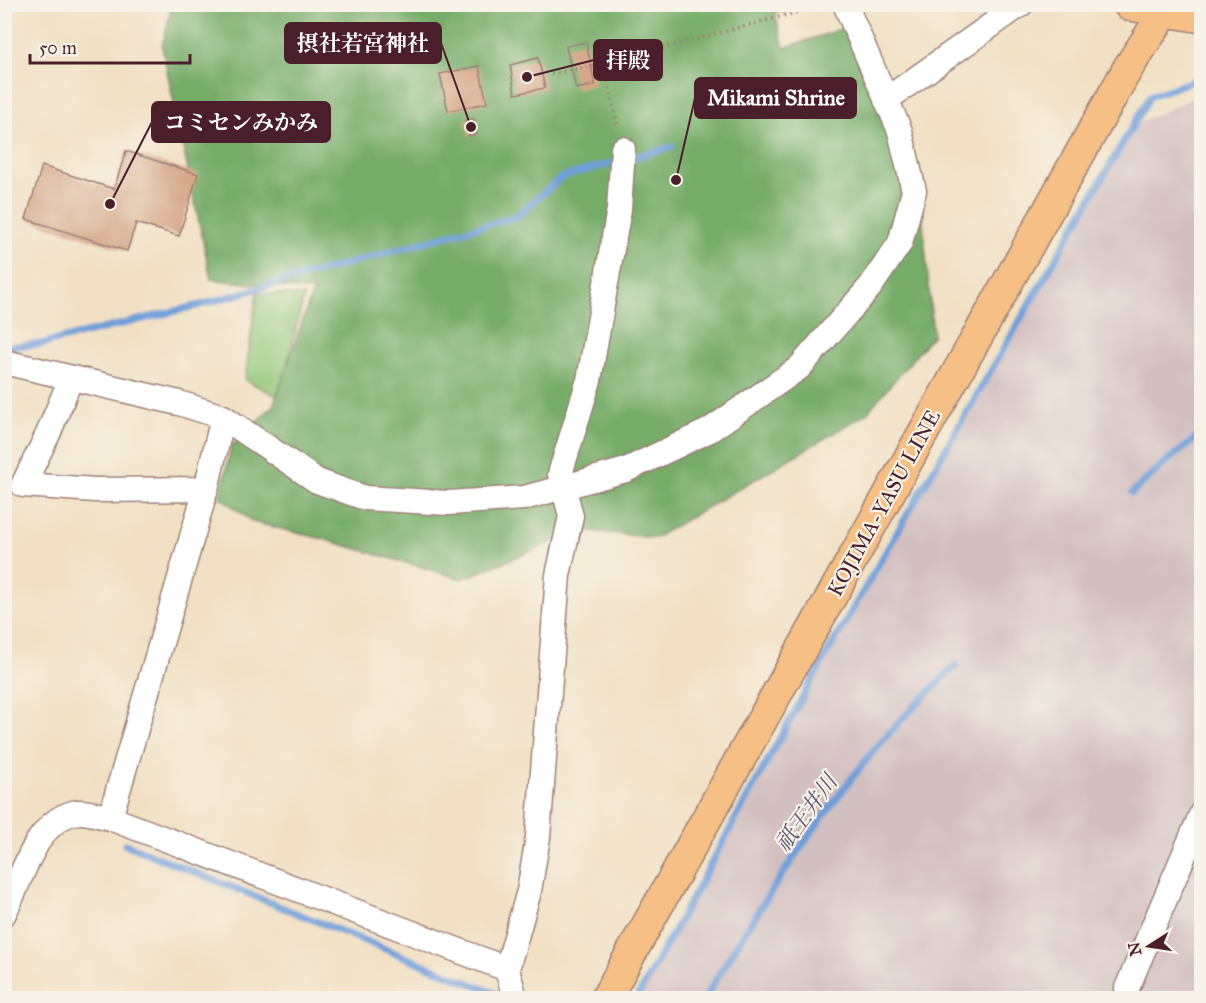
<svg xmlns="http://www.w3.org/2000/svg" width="1206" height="1003" font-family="'IM FELL Great Primer','Noto Serif JP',serif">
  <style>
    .industrial { fill: #d2bfc0 }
    .green { fill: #93c778; stroke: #6e7352; stroke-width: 1.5 }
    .forest { fill: #76ac68; stroke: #60664a; stroke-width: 1.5 }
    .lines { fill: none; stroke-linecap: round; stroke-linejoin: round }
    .stream { stroke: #709fd9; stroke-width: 7 }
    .building { fill: #d09b78 }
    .minor-casing { stroke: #9e8077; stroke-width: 27 }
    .major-casing { stroke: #9e8077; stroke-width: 33 }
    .highway-casing { stroke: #9e8077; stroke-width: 36 }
    .path { stroke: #9e8077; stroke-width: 4; stroke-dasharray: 1.5 4.5; stroke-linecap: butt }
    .minor { stroke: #fff; stroke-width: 24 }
    .major { stroke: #f5bf86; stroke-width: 30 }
    .highway { stroke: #f5bf86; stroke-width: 33 }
    .labels { text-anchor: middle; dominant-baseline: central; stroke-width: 4.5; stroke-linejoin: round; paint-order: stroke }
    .street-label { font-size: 21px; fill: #4a1f2b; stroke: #f7f3e8 }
    .water-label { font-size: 22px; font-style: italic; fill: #595271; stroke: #f7f3e8 }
    .leader { fill: none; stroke: #4a1f2b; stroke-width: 2 }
    .callout-dot { fill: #4a1f2b; stroke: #f7f3e8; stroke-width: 2 }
    .callout { fill: #4a1f2b; stroke: #4a1f2b; stroke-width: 2 }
    .callout-label { font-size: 22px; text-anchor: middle; font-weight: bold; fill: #fff }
  </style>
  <rect width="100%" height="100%" fill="#f7f3e8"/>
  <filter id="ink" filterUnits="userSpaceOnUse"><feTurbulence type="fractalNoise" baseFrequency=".0167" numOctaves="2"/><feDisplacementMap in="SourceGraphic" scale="12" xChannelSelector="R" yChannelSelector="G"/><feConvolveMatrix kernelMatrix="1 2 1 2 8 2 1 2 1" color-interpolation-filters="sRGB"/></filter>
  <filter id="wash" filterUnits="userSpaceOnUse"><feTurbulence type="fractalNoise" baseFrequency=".008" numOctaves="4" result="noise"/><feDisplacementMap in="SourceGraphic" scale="24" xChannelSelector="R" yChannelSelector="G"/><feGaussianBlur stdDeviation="1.35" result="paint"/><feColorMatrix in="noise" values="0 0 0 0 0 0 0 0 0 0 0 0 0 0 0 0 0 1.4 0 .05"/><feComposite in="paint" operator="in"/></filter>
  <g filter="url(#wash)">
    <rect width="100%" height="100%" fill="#f1e0c3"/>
    <path class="industrial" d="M1201,94V998H639L835,645L1134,125Z"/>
    <path class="green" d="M257,293L304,296L279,397L245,380Z"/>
    <path class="forest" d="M172,5H793L775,13L784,48L844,28L921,201L933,335L866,414L655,538L583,530L462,579L323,539L253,522L220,497L231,447L273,406L313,291L211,279L162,47Z"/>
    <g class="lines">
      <path class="stream" d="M627,159L672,147
        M4,347L41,344L200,305L517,216L562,177L616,162
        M1132,493L1167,461L1202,434
        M125,844L499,995L500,998
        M637,998L822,662L1150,96L1202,78
        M705,998C758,908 815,820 883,740C905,714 932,690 956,665"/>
    </g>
    <g id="blocks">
      <path class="building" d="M586,42L595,85L576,89L566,46Z
        M538,58L545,88L515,94L510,65Z
        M479,66L487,103L448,111L440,74Z
        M474,119L477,134L469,136L465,120Z
        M126,151L198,174L179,236L136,223L127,251L26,219L42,166L114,189Z"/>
    </g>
  </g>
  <g filter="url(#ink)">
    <use href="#blocks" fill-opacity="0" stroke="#9e8077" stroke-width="1.5"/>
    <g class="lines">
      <defs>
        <path id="minor" d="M886,100L1021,4
          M4,362L179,403L223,417L317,481L365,498L448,503L524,498L626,470L710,430L799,368L870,287L900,243L914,191L900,131L845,4
          M71,378L48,434L23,485L95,490L206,489
          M110,818L206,489L223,417
          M4,913C22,880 35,818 78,812C88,811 101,816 110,818L507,969
          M1127,988L1202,813
          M515,998L507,969L529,891L538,837L558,575L571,516L560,474L589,380L619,209L623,149"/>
        <path id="major" d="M606,998L1128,68L1170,4"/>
        <path id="highway" d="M1130,4L1202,16"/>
      </defs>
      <use href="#minor" class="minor-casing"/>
      <use href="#major" class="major-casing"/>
      <use href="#highway" class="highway-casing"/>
      <path class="path" d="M604,64L618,128
        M551,74L604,64L823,5"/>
      <use href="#minor" class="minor"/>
      <use href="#major" class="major"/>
      <use href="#highway" class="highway"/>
    </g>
  </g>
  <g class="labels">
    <g class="street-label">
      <text transform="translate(884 503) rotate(-61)">KOJIMA-YASU LINE</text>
    </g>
    <g class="water-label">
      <text transform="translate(806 813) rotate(-54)">祇王井川</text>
    </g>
  </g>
  <path class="leader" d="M471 127L441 43M527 77L594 60M676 180L695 98M110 204L152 122"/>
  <g class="callout-dot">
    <circle cx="471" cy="127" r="6"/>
    <circle cx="527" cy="77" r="6"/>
    <circle cx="676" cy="180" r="6"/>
    <circle cx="110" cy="204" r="6"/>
  </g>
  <g class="callout">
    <rect x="285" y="23" width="156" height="40" rx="6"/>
    <rect x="594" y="40" width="68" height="40" rx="6"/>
    <rect x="695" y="78" width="161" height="40" rx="6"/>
    <rect x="152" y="102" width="178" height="40" rx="6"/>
  </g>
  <g class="callout-label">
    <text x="363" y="51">摂社若宮神社</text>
    <text x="628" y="68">拝殿</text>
    <text x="776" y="105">Mikami Shrine</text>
    <text x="241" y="130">コミセンみかみ</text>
  </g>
  <rect width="1206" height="1003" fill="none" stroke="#f7f3e8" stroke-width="24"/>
  <g transform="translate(1149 946) rotate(258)" stroke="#f7f3e8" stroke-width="4.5" paint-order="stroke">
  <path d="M0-4.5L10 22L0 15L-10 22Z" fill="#4a1f2b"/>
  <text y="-9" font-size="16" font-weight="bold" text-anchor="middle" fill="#4a1f2b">N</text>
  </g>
  <path d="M30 54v9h160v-9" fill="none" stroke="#4a1f2b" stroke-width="3"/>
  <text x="39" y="54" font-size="18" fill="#4a1f2b" stroke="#f7f3e8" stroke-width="4.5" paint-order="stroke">50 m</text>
</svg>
